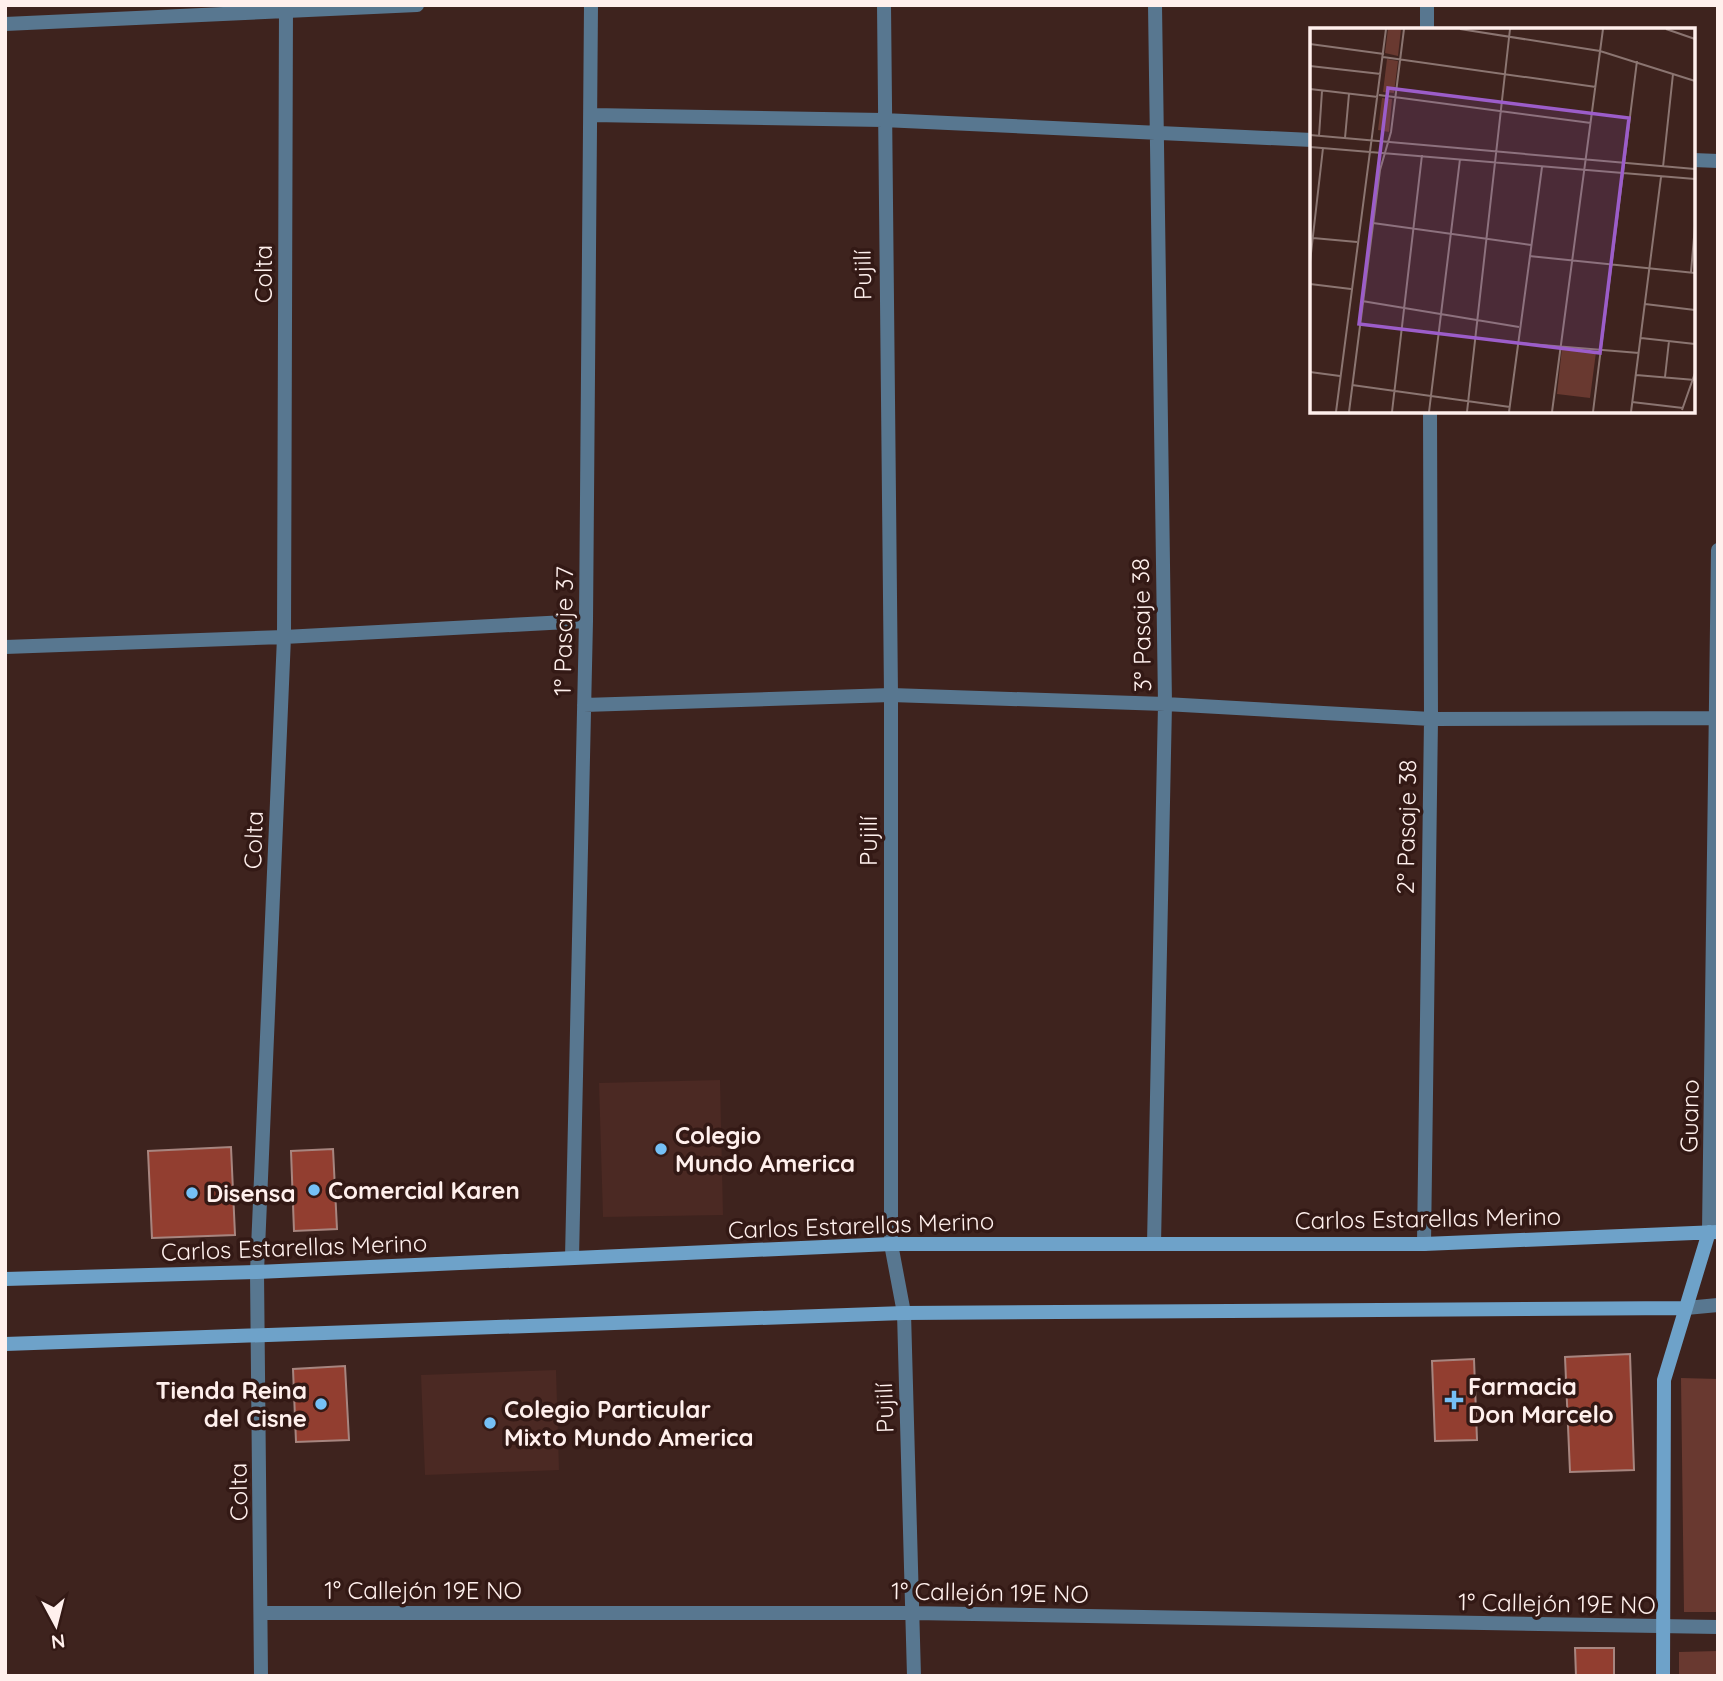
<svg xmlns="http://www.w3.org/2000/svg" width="1723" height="1681" font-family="Quicksand,sans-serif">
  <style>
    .built { fill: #4b2923 }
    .green { fill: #693930 }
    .building { fill: #923e30; stroke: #a7857f; stroke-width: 2 }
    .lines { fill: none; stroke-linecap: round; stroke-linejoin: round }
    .street { stroke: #587790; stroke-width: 14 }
    .secondary { stroke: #6ea2c9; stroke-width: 14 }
    .poi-dot { fill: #75c0f6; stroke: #331915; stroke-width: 2.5 }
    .labels { text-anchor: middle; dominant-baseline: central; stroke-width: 7; stroke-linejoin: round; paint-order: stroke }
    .street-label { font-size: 24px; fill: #fff0ed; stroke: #331915 }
    .poi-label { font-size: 24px; font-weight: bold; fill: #fff0ed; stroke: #331915; text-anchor: start }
    .inset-road { fill: none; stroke: #8b7571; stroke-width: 2 }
    .view { fill: #9c5dca; fill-opacity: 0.15; stroke: #9c5dca; stroke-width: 3.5 }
    .inset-edge { fill: none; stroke: #fff0ed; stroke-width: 3.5 }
  </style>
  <rect width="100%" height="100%" fill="#3e231e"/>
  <path class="built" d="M720,1080L723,1215L603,1217L599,1083Z
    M556,1370L559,1470L425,1475L421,1375Z"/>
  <path class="green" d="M1681,1378L1718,1379V1612H1684Z
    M1718,1651V1676H1679V1652Z"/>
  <path class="building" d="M231,1147L235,1235L152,1238L148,1151Z
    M333,1149L337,1229L294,1231L291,1151Z
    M1630,1354L1634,1470L1570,1472L1565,1357Z
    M1474,1359L1477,1440L1435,1441L1432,1361Z
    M345,1366L349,1440L296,1442L293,1369Z
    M1575,1648H1614V1676H1576Z"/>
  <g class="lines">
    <path class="street" d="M884,5L891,695V1244L904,1313L914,1676
      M1427,5V30
      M5,24L417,5
      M592,115L883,120L1312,140
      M1693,160L1718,161
      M5,647L284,637L586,621
      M584,705L891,695L1165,704L1431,719L1715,718
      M1709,1232L1718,550
      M1154,1244L1165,704L1155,5
      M1424,1244L1431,719L1430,411
      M572,1258L586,621L591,5
      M1686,1308L1718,1305
      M262,1613H913L1718,1627
      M261,1676L257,1272L284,637L286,5"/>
    <path class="secondary" d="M5,1279L257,1272L891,1244H1424L1718,1232
      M5,1344L904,1313L1686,1308
      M1663,1676L1664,1380L1709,1232"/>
  </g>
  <g class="poi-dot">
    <circle cx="661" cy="1149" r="7"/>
    <circle cx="314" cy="1190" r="7"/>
    <circle cx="192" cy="1193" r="7"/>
    <path d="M1450.5 1389.5h7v7h7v7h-7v7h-7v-7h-7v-7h7z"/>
    <circle cx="321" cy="1404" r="7"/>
    <circle cx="490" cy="1423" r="7"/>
  </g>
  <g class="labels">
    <g class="street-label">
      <text transform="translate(263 274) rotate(-90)">Colta</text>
      <text transform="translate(862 275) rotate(-91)">Pujilí</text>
      <text transform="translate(1141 625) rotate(-91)">3° Pasaje 38</text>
      <text transform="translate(563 631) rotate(-89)">1° Pasaje 37</text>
      <text transform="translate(1406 827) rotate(-89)">2° Pasaje 38</text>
      <text transform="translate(253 840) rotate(-88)">Colta</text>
      <text transform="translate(868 841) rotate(-90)">Pujilí</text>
      <text transform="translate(1689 1116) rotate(-89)">Guano</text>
      <text transform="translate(1428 1218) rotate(-1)">Carlos Estarellas Merino</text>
      <text transform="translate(861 1225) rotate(-2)">Carlos Estarellas Merino</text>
      <text transform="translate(294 1247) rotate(-2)">Carlos Estarellas Merino</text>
      <text transform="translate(884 1408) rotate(-92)">Pujilí</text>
      <text transform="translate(238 1492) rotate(-91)">Colta</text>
      <text x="423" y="1590">1° Callejón 19E NO</text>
      <text transform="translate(990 1592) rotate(1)">1° Callejón 19E NO</text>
      <text transform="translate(1557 1603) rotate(1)">1° Callejón 19E NO</text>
    </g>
    <g class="poi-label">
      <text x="675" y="1135">Colegio<tspan x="675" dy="28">Mundo America</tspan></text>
      <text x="328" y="1190">Comercial Karen</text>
      <text x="206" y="1193">Disensa</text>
      <text x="1468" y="1386">Farmacia<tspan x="1468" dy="28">Don Marcelo</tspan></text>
      <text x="307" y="1390" text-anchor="end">Tienda Reina<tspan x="307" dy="28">del Cisne</tspan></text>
      <text x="504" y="1409">Colegio Particular<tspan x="504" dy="28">Mixto Mundo America</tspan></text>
    </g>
  </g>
  <g transform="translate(1310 28)">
    <rect width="385" height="385" fill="#3e231e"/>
    <path d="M78,1H91L88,28L75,25ZM77,31L88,33L84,65L73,64ZM72,70L82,71L79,104L68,102ZM252,320L286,324L280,370L247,366Z" fill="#693930"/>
    <path class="inset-road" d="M150,1L290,23L385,53M356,1L385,11M0,16L74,26M73,29L286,59M0,38L71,46M0,61L68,69M69,67L281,95M0,107L385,141M9,108L12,63M35,110L39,66M0,119L385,151M353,139L363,46M63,195L221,217M3,210L47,214M219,228L385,245M0,234L13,120M381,244L385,198M0,256L41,261M52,273L209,299M335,276L385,282M331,310L385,316M208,315L329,325M0,344L30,348M326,347L385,352M355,349L359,313M42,357L200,379M322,374L373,380M372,382L385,345M26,384L76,1M39,384L70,142L81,104L94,1M82,384L112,127M119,384L150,131M157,384L200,1M199,384L232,139M242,384L293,1M283,384L327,33M321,384L351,149"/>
    <path class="view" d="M78,60L319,90L290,325L49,296Z"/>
    <rect width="385" height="385" class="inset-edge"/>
  </g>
  <rect width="1723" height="1681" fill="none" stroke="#fff0ed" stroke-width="14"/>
  <g transform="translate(56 1625) rotate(173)" stroke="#331915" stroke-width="5" paint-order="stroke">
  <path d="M0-5L12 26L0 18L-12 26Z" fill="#fff0ed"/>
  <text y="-10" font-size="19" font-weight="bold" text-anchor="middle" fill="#fff0ed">N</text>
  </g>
</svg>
